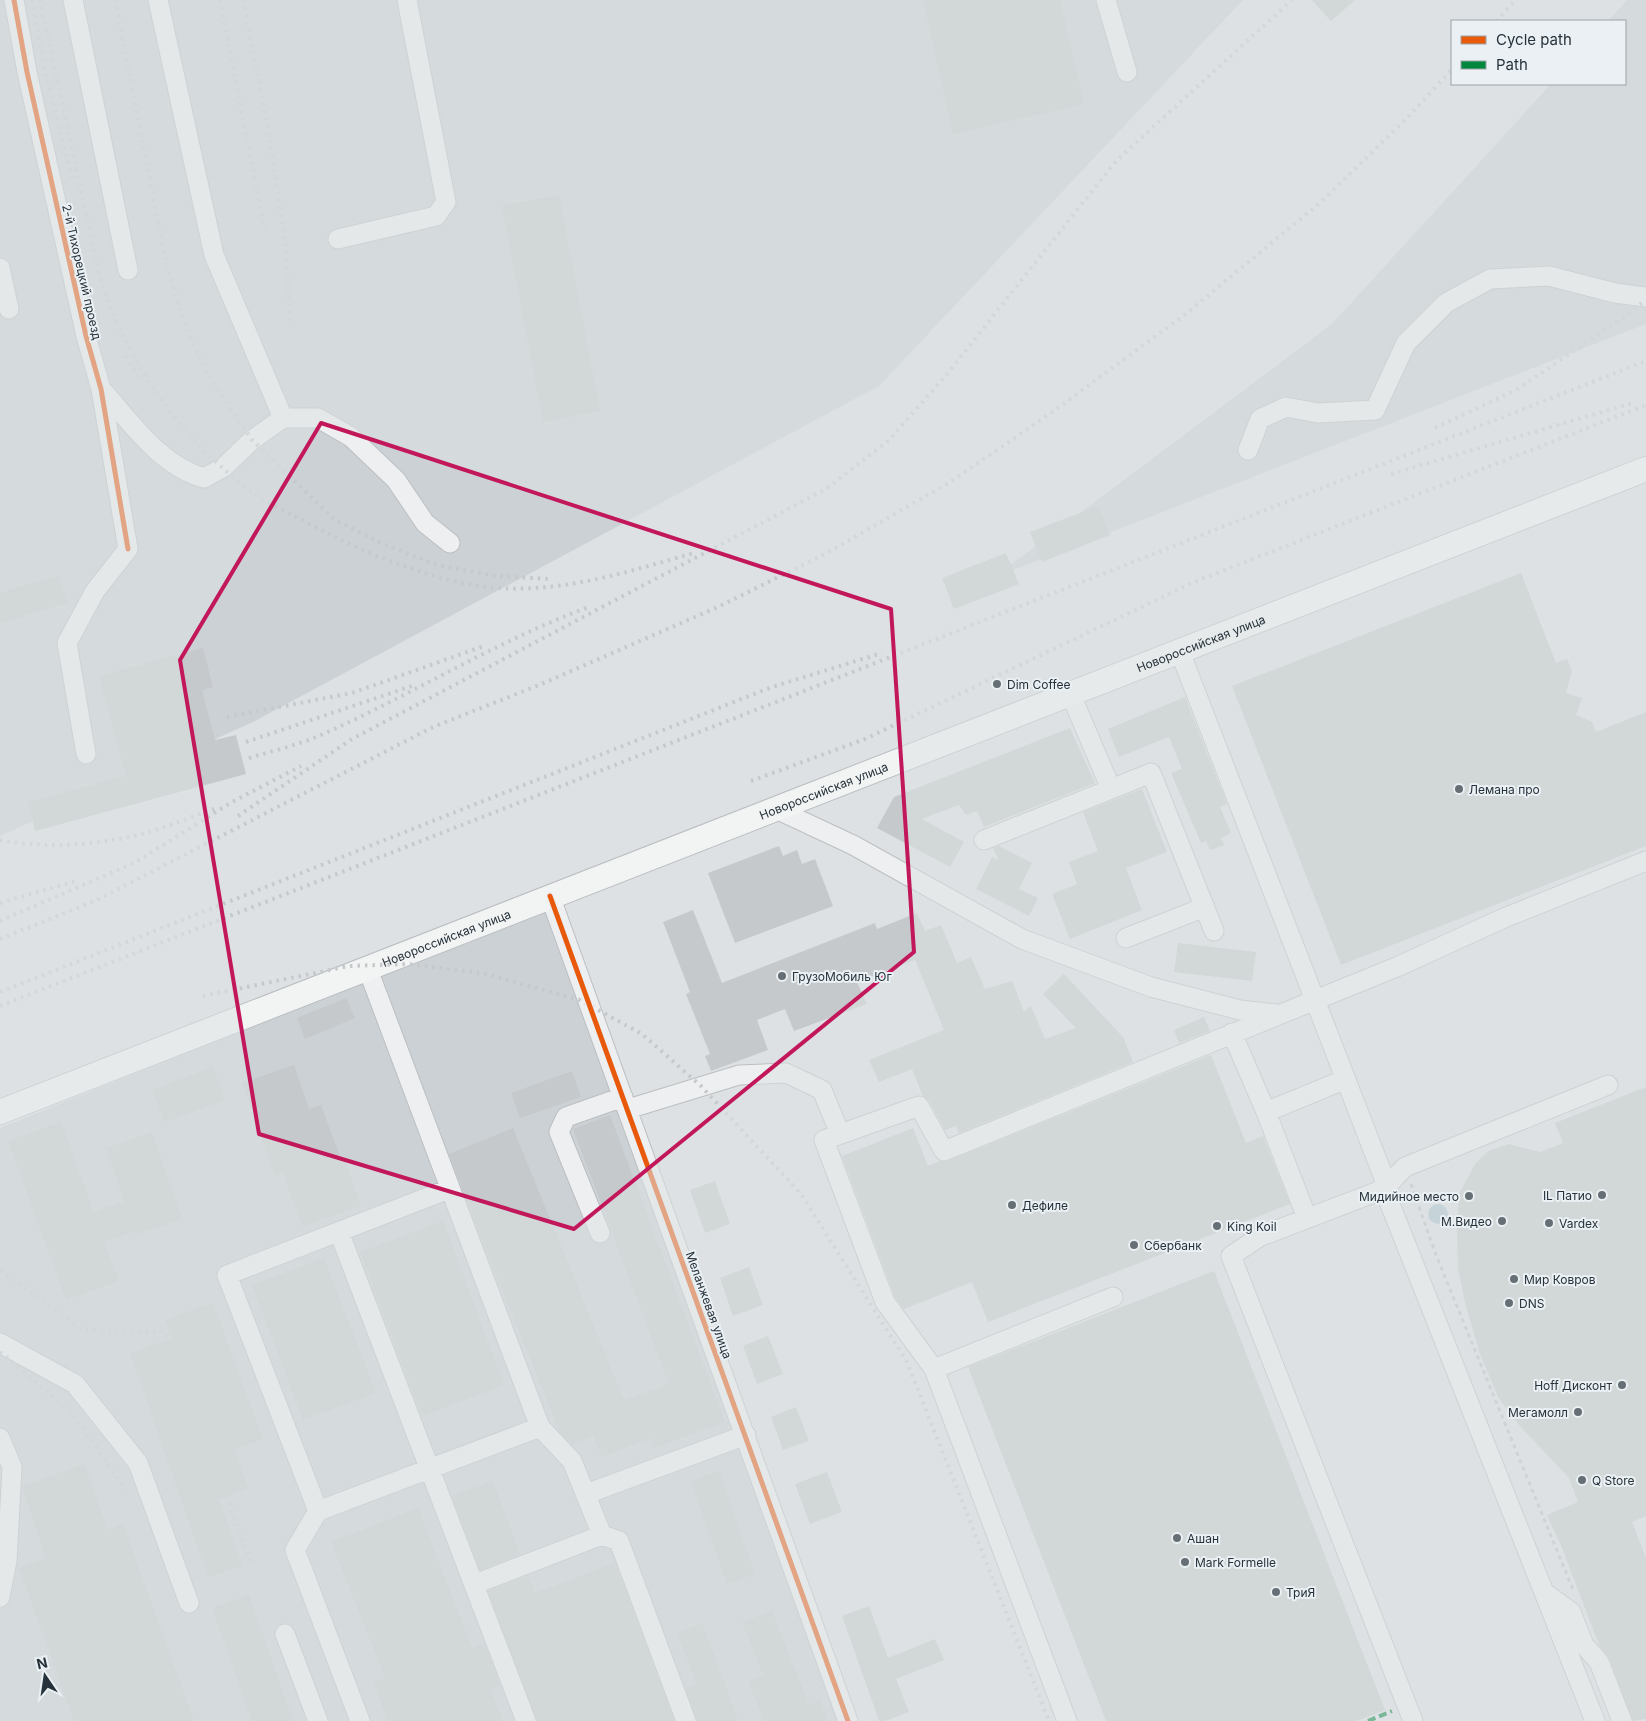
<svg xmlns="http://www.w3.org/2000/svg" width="1646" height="1721" font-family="Inter,sans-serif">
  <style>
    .built { fill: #ccd1d6 }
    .water { fill: #acc4ce }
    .building { fill: #c6c9cb }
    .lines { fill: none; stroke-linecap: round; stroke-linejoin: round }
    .minor-casing { stroke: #bcbfc1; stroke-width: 21 }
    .major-casing { stroke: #babec1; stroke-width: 26 }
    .path { stroke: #bdc1c3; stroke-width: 3; stroke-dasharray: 4 4; stroke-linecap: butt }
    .minor { stroke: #edeff0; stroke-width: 19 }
    .major { stroke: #f2f4f4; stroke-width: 24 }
    .rail { stroke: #c6c9cb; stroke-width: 4; stroke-dasharray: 2.5 5; stroke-linecap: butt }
    .quiet { stroke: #00873e; stroke-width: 4; stroke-dasharray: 8 4; stroke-linecap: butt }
    .cycleway-casing { stroke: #eaf0f3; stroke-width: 8 }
    .cycleway { stroke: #e8590c; stroke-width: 5 }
    .marked { fill: none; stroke: #c2185b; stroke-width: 4; stroke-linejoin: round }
    .poi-dot { fill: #666f76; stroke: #eaf0f3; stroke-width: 2 }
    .labels { text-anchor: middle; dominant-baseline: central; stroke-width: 4; stroke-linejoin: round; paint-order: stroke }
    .street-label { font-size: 12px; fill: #26323b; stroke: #eaf0f3 }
    .poi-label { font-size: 12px; fill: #26323b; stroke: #eaf0f3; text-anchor: start }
  </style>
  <rect width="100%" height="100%" fill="#dde1e3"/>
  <path class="built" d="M0,0H1243L879,386L253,722L0,836Z
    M1627,0H1646V324L993,578L1332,324L1551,84H1625V21H1608Z
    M547,907L842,1721H0V1128Z"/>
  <path class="water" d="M1428 1214a10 10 0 1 1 20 0a10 10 0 1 1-20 0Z"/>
  <path class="building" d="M923,0H1060L1084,104L953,134Z
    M1312,0H1355L1331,21Z
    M559,195L600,411L543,422L502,206Z
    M1098,506L1110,535L1042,562L1030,532Z
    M1006,553L1019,584L954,609L942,578Z
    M1521,573L1556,663L1567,659L1572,671L1566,693L1582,698L1576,715L1592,722L1596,732L1646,712V846L1341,965L1232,686Z
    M59,575L67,603L0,623V593Z
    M203,648L213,687L202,690L215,740L236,735L246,774L35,831L28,802L126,776L99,676Z
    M1185,697L1227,804L1220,807L1231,833L1221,838L1225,845L1210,850L1206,841L1201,843L1171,773L1182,769L1169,737L1119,757L1108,729Z
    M1070,728L1095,783L984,827L977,811L966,815L959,805L922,819L964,842L950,867L877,828L894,797Z
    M1142,789L1167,852L1126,868L1142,910L1070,939L1052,894L1077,884L1069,862L1098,851L1083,812Z
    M779,846L783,856L797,850L802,864L815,859L833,906L735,943L708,873Z
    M999,846L1032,863L1019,889L1038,898L1029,916L976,889L992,857L999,860L993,848Z
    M693,910L722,983L875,923L877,929L917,913L925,931L941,925L957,963L971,957L985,989L1012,981L1024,1012L1031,1006L1045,1039L1076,1028L1043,994L1064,974L1123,1037L1133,1062L959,1133L956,1126L945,1130L929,1101L923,1096L912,1069L879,1082L869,1060L944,1030L915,960L857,982L867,1004L794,1031L785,1009L757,1020L768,1050L711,1071L705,1056L710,1054L686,994L690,992L663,922Z
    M1178,943L1256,952L1252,981L1174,972Z
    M346,998L355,1018L305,1039L297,1018Z
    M1204,1017L1210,1031L1179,1043L1174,1030Z
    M1211,1055L1246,1143L1263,1136L1290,1204L988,1322L972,1282L904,1309L895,1297L842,1156L913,1128L928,1166L940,1161H948Z
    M294,1065L309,1109L321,1105L341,1159L344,1158L361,1206L302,1226L283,1173L275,1177L242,1083Z
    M213,1067L225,1100L165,1122L152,1090Z
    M572,1071L581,1097L520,1118L511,1093Z
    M1646,1087V1516L1632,1522L1646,1558V1719L1633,1721L1609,1658L1599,1645L1562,1548L1547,1515L1578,1502L1569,1478L1520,1426L1499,1399L1480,1354L1466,1307L1458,1268L1457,1231L1459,1194L1475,1164L1488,1151L1509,1144L1540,1152L1563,1143L1555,1123Z
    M610,1115L725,1422L654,1448L651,1438L602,1457L593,1435L572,1444L560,1432L487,1253L449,1154L513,1128L624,1400L669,1384L573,1129Z
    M61,1122L94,1212L124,1201L106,1148L152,1132L182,1219L136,1234L135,1231L104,1242L119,1281L66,1300L8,1141Z
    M715,1181L730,1224L705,1233L690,1190Z
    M443,1221L504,1385L422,1416L360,1252Z
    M324,1258L376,1393L303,1420L252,1285Z
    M749,1267L763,1305L733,1316L720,1278Z
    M1214,1271L1385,1710L1357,1721H1106L968,1367Z
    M213,1303L263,1439L234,1449L248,1488L219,1499L242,1566L208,1577L130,1353L172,1338L165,1320Z
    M768,1336L783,1374L757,1384L743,1346Z
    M796,1407L809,1441L783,1450L771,1417Z
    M84,1464L108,1530L123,1524L194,1721H74L19,1568L46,1558L22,1486Z
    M719,1471L755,1574L727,1584L691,1481Z
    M827,1472L842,1512L810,1524L795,1484Z
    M493,1481L520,1554L480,1570L452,1496Z
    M418,1508L472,1648L484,1643L500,1685L490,1689L503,1721H388L373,1682L385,1678L331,1542Z
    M615,1563L674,1721H537L488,1591L528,1576L535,1593Z
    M249,1595L293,1721H252L212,1608Z
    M869,1606L888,1658L935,1639L944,1660L896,1679L909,1712L885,1721H879L842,1616Z
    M772,1611L809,1705L820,1700L828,1721H764L748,1681L763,1675L742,1622Z
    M702,1623L718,1665L738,1721H697L686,1688L697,1684L677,1633Z"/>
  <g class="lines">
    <defs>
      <path id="minor" d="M14,0L27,72L86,336L101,389L128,549L95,591L67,643L86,754
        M73,0L128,270
        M158,0L214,255L283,418
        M1106,0L1127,72
        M338,239L436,216L446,202L407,0
        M0,268L9,309
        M101,389C130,421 160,466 204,478L224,467L252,440L283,418H318L351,437L396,480L425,523L450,543
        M1248,450L1260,419L1286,407L1318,413L1375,410L1406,343L1446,303L1490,279L1549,276L1615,293L1646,297
        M1180,652L1384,1178V1189L1595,1721
        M1071,695L1111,789
        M776,809L853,845L1022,939L1151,987L1240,1010L1276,1014
        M984,840L1151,773L1214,931
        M550,896L848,1721
        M1126,938L1205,907
        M1232,1033L1266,1112
        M628,1109L739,1075L786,1073L822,1090L840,1134
        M1307,1218L1266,1112L1346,1079
        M339,1232L526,1721
        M600,1233L559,1132L566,1117L623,1097
        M0,1343L75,1384L138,1463L189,1603
        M934,1369L1113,1297
        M0,1438L12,1467L7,1561L0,1597
        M586,1494L746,1435
        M318,1511L540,1427L367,967
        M602,1535L619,1541L686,1721
        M475,1584L602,1535L572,1461L540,1427
        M1545,1593L1571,1612L1584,1645L1599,1662L1622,1721
        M285,1634L318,1721
        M360,1721L295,1550L318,1511L227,1275L449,1189
        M1067,1721L934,1369L885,1302L824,1140L919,1106L944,1151L1399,966L1504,918L1646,861
        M1413,1721L1231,1256L1259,1237L1384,1189L1405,1167L1608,1085"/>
      <g id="major">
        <path id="s1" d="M0,1112L1646,469"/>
      </g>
    </defs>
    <use href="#minor" class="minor-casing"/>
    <use href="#major" class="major-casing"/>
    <path class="path" d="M1411,1184L1436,1255L1574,1592"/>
    <use href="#minor" class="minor"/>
    <use href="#major" class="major"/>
    <path class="rail" d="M32,0L45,71L72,178
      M40,0L99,274C126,363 183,443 259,497C269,504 282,509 292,515C321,530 348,544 377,556C413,570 448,582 486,587C557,595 627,572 694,553
      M115,0L167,267L187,331L207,373L252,440L335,520L381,543L437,565L497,576L550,579
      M220,0L265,231
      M243,0L269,133L286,248L290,322
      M1496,21L1516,0
      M125,356L141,381
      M1435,428L1516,390L1624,317L1646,300
      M1391,474L1636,402
      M227,717L352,693L484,646
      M246,742L412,686
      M249,758C272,751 298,745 321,735C412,695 496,641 589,607
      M751,781L865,739L1194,582L1646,405
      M238,816L352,739L826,489L888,441L943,379L1116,161L1292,0
      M0,840C44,848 90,846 134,836C161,830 187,818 214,809
      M0,903L79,880
      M0,921L136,862L232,802L301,766
      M0,939L97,900L433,727L539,685L718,607L825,554L947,484L1051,413L1183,316L1321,202L1407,118L1452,69
      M0,992L772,687L882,653
      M203,996L349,966L407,964L482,973L580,1000L642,1034L701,1086L801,1194L907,1362L1049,1721
      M0,1006L1646,361
      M0,1270L83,1330L166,1332L252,1565
      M0,1352L72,1413L126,1490"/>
    <path class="quiet" d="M1368,1721L1392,1711"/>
    <defs>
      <path id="cycleway" d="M14,0L27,72L86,336L101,389L128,549
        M550,896L848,1721"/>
    </defs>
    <use href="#cycleway" class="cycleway-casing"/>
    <use href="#cycleway" class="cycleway"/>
  </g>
  <path d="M0 0H1646V1721H0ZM321,423L891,609L914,952L574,1229L259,1134L180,660Z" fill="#dde1e3" fill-opacity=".55" fill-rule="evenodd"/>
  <path class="marked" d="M321,423L891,609L914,952L574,1229L259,1134L180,660Z"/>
  <g class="poi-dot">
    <circle cx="997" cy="684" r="5"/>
    <circle cx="1459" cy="789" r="5"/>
    <circle cx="782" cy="976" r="5"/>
    <circle cx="1602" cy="1195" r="5"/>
    <circle cx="1469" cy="1196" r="5"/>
    <circle cx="1012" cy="1205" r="5"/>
    <circle cx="1502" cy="1221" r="5"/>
    <circle cx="1549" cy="1223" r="5"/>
    <circle cx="1217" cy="1226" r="5"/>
    <circle cx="1134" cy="1245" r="5"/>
    <circle cx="1514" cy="1279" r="5"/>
    <circle cx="1509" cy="1303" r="5"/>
    <circle cx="1622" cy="1385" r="5"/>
    <circle cx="1578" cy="1412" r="5"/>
    <circle cx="1582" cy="1480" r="5"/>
    <circle cx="1177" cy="1538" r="5"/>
    <circle cx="1185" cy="1562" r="5"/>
    <circle cx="1276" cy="1592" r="5"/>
  </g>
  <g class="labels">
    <g class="street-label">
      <text transform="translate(82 272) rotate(77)">2-й Тихорецкий проезд</text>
      <text stroke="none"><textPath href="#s1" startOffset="1289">Новороссийская улица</textPath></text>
      <text stroke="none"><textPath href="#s1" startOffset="884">Новороссийская улица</textPath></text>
      <text stroke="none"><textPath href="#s1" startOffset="479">Новороссийская улица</textPath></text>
      <text transform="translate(709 1305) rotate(70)">Меланжевая улица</text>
    </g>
    <g class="poi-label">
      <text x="1007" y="684">Dim Coffee</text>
      <text x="1469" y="789">Лемана про</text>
      <text x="792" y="976">ГрузоМобиль Юг</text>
      <text x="1592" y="1195" text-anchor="end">IL Патио</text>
      <text x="1459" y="1196" text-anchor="end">Мидийное место</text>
      <text x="1022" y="1205">Дефиле</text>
      <text x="1492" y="1221" text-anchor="end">М.Видео</text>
      <text x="1559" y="1223">Vardex</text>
      <text x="1227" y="1226">King Koil</text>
      <text x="1144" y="1245">Сбербанк</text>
      <text x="1524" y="1279">Мир Ковров</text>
      <text x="1519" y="1303">DNS</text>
      <text x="1612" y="1385" text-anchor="end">Hoff Дисконт</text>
      <text x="1568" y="1412" text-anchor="end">Мегамолл</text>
      <text x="1592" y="1480">Q Store</text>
      <text x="1187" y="1538">Ашан</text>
      <text x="1195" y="1562">Mark Formelle</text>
      <text x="1286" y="1592">ТриЯ</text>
    </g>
  </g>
  <rect x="1451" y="20" width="175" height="65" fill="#eaf0f3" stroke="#9ca4a9"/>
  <rect x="1461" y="36" width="25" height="8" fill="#e8590c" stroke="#9ca4a9"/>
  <text x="1496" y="45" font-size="15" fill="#26323b">Cycle path</text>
  <rect x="1461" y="61" width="25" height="8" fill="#00873e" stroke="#9ca4a9"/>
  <text x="1496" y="70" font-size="15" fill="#26323b">Path</text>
  <g transform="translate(45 1676) rotate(347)" stroke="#eaf0f3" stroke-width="4" paint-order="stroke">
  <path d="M0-4L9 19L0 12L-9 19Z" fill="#26323b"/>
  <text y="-8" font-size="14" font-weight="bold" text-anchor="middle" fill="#26323b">N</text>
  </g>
</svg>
